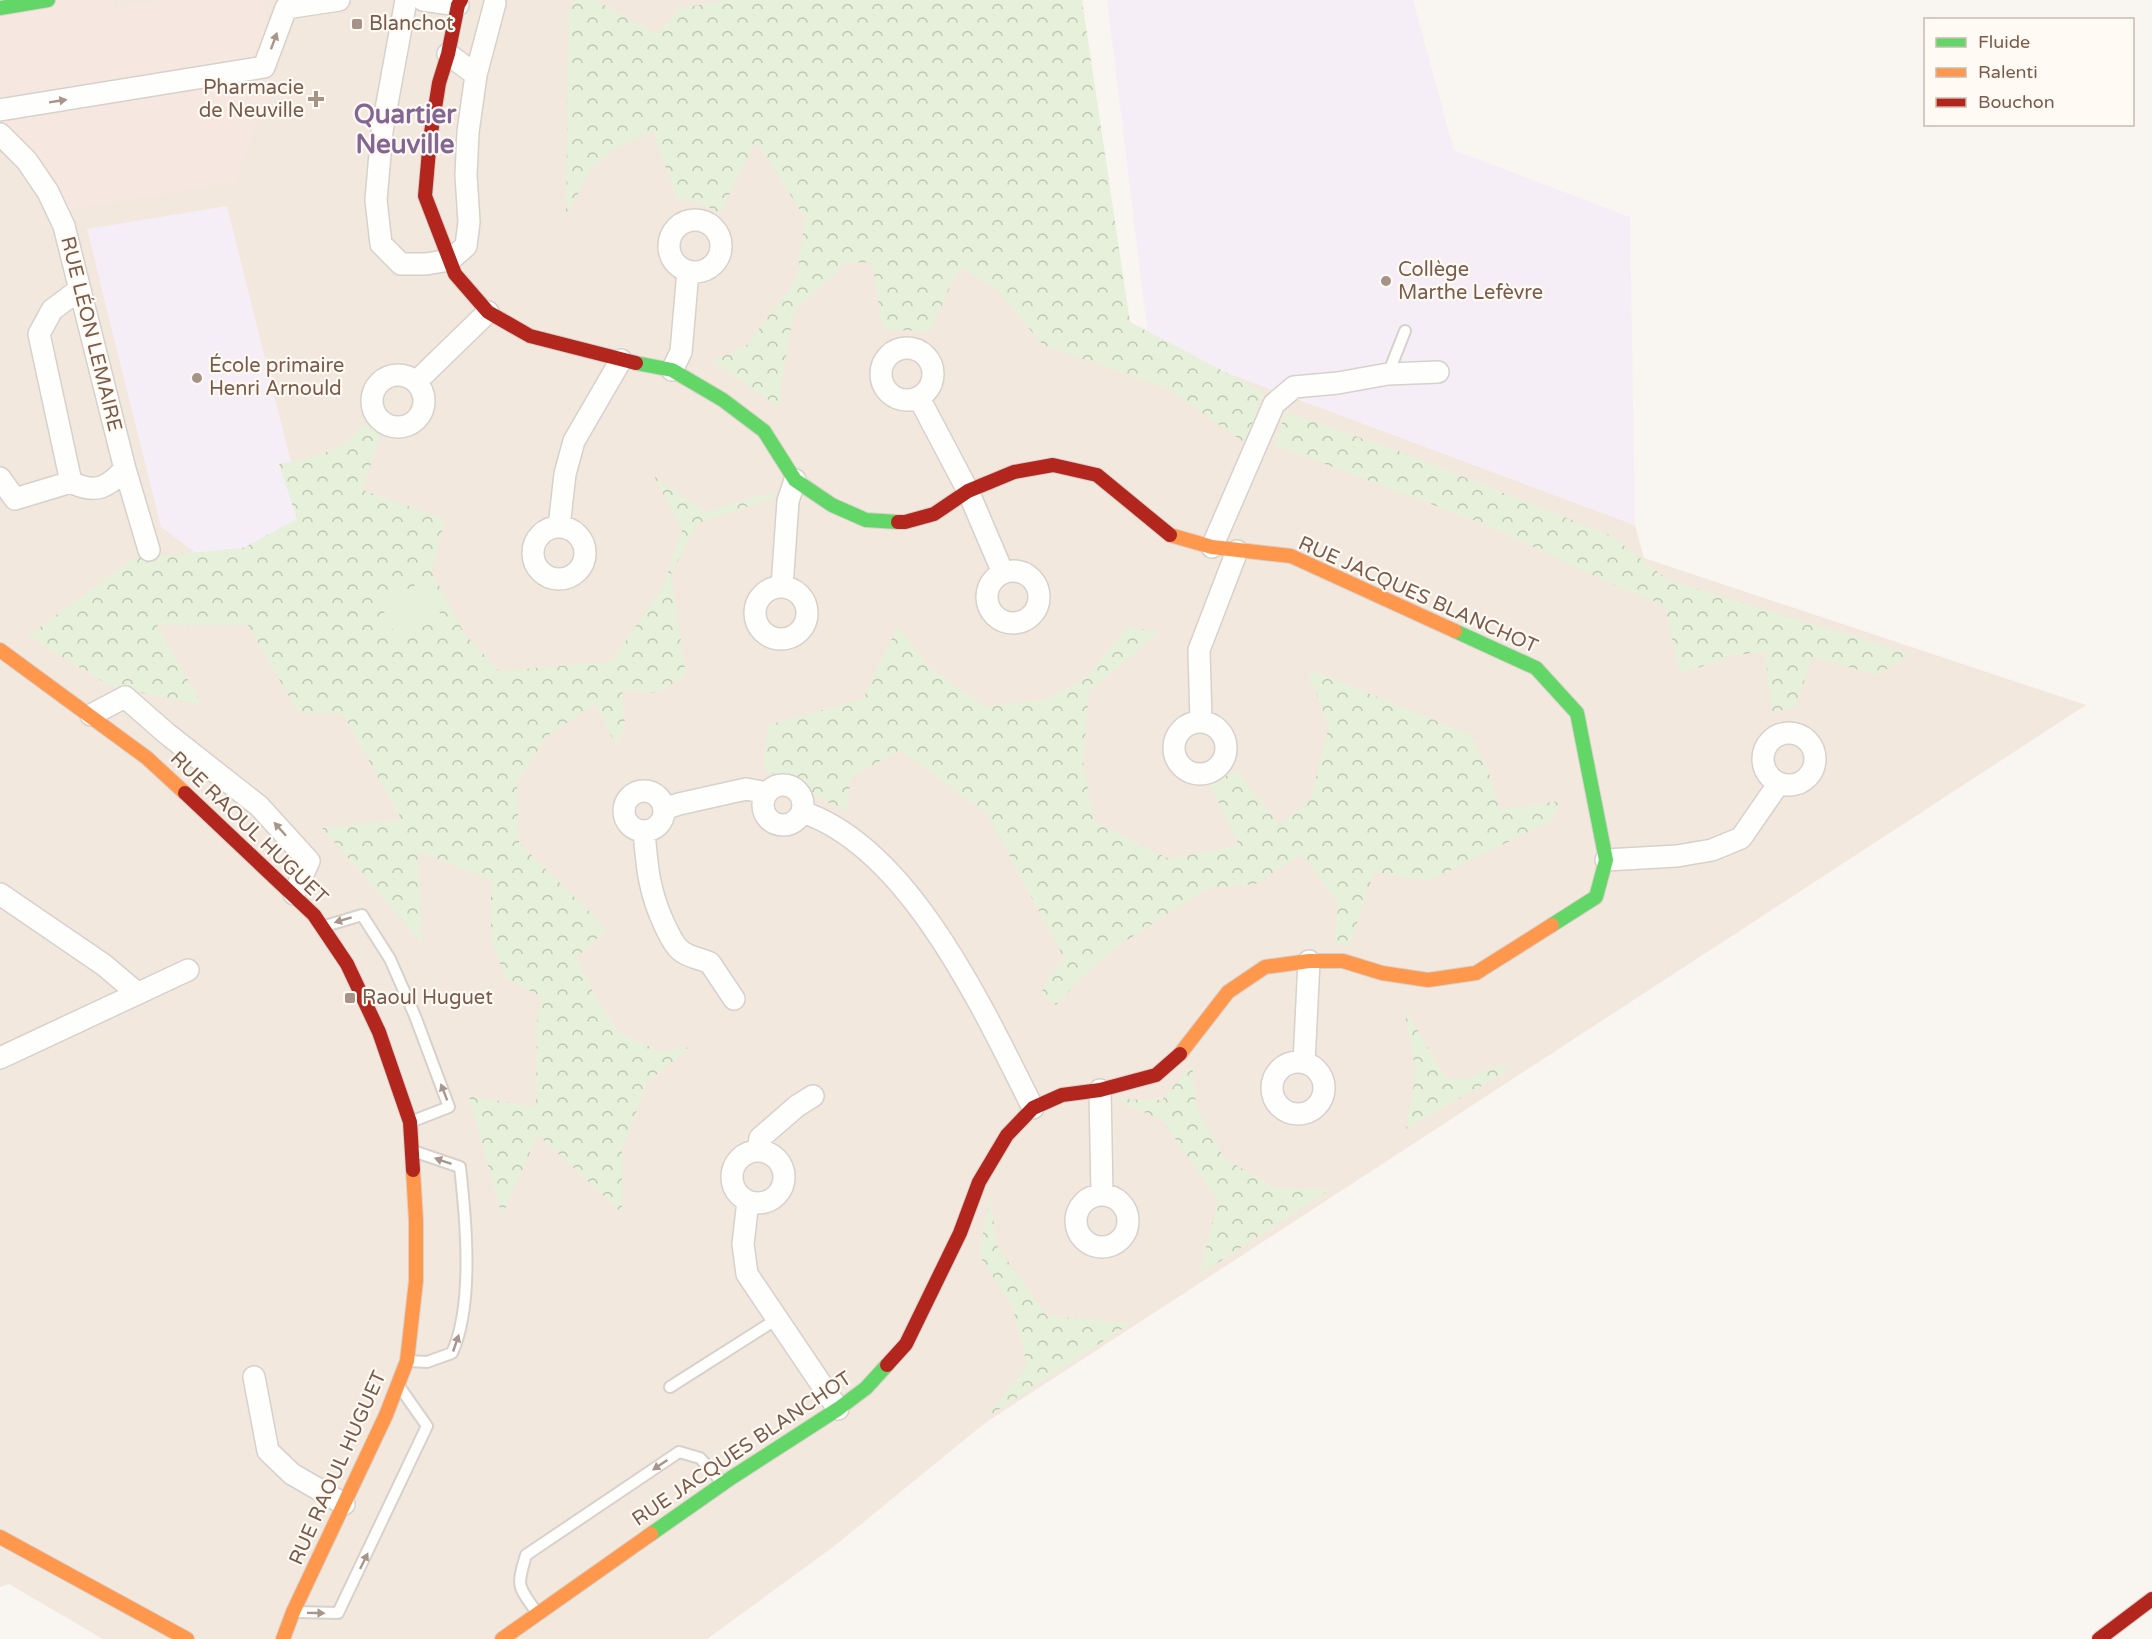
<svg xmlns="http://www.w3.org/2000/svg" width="2152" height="1639" font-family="'Varela Round',sans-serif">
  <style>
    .residential { fill: #f2e8de }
    .commercial { fill: #f6e8e1 }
    .education { fill: #f6eef6 }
    .forest { fill: url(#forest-crowns) }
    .pitch { fill: #e7f0db }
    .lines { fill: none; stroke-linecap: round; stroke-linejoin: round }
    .lane-casing { stroke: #d7d1cb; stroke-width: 14 }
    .street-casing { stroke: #d7d1cb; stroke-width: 24 }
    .fast-casing { stroke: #d9d2cb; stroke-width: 16 }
    .slow-casing { stroke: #d9d2cb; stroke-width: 16 }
    .jam-casing { stroke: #d9d2cb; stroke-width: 16 }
    .lane { stroke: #fefefd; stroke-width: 10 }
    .street { stroke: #fefefd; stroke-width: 21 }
    .fast { stroke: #63d668; stroke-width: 14 }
    .slow { stroke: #ff974d; stroke-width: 14 }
    .jam { stroke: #b3261e; stroke-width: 14 }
    .oneway { fill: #a8958b }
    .poi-dot { fill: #a69286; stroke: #fffaf3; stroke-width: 2 }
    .labels { text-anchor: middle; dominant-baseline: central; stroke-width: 4.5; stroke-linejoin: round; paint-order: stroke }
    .poi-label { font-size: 20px; fill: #7a5c4d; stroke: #fffaf3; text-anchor: start }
    .street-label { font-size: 20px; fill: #7a5c4d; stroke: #fffaf3 }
    .district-label { font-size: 26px; font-weight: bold; fill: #846695; stroke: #fffaf3 }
  </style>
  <defs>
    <pattern id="forest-crowns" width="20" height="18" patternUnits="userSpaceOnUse" patternTransform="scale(1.5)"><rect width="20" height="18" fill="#e7f0db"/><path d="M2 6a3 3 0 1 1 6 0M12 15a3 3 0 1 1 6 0" fill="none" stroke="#c0c6b4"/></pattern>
  </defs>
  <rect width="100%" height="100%" fill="#f9f5f0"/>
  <path class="residential" d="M0,0H800L1088,321L1635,525L1644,558L2086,705L985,1423L833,1547L707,1639H103L9,1584L0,1587Z"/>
  <path class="commercial" d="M0,0H113L114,8L168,0H263L277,84L253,132L235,182L69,210L0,140Z"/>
  <path class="education" d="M1107,0H1413L1454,150L1630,217L1635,525L1149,344Z
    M227,206L312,546L201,557L161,527L87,229Z"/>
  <path class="forest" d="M575,0H595L657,34L681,8L729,0H1082L1130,322L1263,392L1245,443L1167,388L1043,345L995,288L959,268L930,331L883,330L872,262L846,263L794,311L782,379L780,408L713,361L747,345L797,278L805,218L762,150L755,143L720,213L698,202L677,200L653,131L610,151L589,172L566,216L569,10Z
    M1286,412L1401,452L1612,536L1668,580L1911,654L1877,675L1812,657L1796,706L1772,713L1765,651L1732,656L1680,674L1665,606L1603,580L1489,526L1274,445Z
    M365,424L381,434L362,490L445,519L432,572L464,633L499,671L611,662L663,587L682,530L654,476L706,512L773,492L774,498L698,523L671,574L686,676L656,693L622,690L625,725L617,746L595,704L547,736L517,783L519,843L597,919L605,931L576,958L598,1002L620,1033L661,1052L691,1047L648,1081L622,1149V1213L538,1135L502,1216L469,1096L536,1107L537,1020L542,997L505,978L492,941L490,905L493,881L418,851L422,943L322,828L402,820L343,714L298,712L248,625H157L202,705L110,686L28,636L134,558L243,548L297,519L279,464L311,458L345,444Z
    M898,626L930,668L986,707L1048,699L1087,677L1128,626L1159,633L1089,691L1083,762L1094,821L1169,859L1239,845L1209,783L1237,771L1280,825L1311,798L1329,726L1310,678L1311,670L1471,735L1488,770L1500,810L1559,801L1553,820L1428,881L1374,872L1349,947L1335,943L1338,901L1301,854L1256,884L1208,888L1118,946L1082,977L1056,1005L1041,993L1050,976L1065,960L987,814L900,750L851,777L846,812L764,769L768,725L863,699Z
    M1404,1008L1447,1079L1463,1080L1500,1064L1508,1071L1406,1129L1416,1073Z
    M1192,1064L1196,1105L1224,1158L1275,1188L1331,1189L1199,1275L1218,1200L1162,1120L1114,1099L1162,1100Z
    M990,1196L997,1246L1047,1316L1131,1323L986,1418L1027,1365L1013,1308L979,1255Z"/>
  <path class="pitch" d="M423,581L442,617L398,640L380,604Z"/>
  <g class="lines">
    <defs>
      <path id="lane" d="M1388,374L1405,331
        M325,926L362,915L390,959L415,1016L449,1107L413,1121
        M410,1361L427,1362L452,1353C474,1305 466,1220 460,1167L416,1152
        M670,1387L777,1319
        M297,1612L338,1613L427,1426L401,1389
        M537,1613C518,1585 516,1589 526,1555L679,1452L700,1458L721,1481"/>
      <path id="street" d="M406,0L382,131L376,200L381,244L401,264H426L450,260L466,246L469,222L466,175L468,132L476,75L448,54
        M423,0L458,5
        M476,75L495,3
        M0,110L264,67L286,8L339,0
        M0,134L27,161L48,192L64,226L125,469L149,550
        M669 246a26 26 0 1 1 52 0a26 26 0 1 1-52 0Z
        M881 374a26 26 0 1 1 52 0a26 26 0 1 1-52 0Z
        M672,370L681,352L688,271
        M372 401a26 26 0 1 1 52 0a26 26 0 1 1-52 0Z
        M416,382L488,312
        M919,398L968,491L1003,573
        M0,478L15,499L71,482C96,495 108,487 125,469
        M71,482L39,334L52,310L80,289
        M559,527L565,474L574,441L621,360
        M533 553a26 26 0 1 1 52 0a26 26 0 1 1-52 0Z
        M1212,547L1274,404L1294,387L1338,383L1388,374L1438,372
        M987 597a26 26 0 1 1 52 0a26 26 0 1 1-52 0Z
        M755 613a26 26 0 1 1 52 0a26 26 0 1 1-52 0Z
        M782,587L788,501L795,480
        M91,715L125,697L166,733L259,806L309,861L294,894
        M1174 748a26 26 0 1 1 52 0a26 26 0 1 1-52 0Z
        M1201,722L1199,650L1237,551
        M1763 759a26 26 0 1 1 52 0a26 26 0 1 1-52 0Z
        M763 805a20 20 0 1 1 40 0a20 20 0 1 1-40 0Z
        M624 811a20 20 0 1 1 40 0a20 20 0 1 1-40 0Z
        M664,809L679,804L746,789L767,793
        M802,812C910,847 985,1013 1033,1108
        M644,831C647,868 649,892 665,926C669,934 673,944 680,950C689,958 700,958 710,963L734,999
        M1606,860L1677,856L1712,850L1741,838L1779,783
        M0,894L104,965L137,993
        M0,1058L188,970
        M1272 1088a26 26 0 1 1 52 0a26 26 0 1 1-52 0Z
        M1304,1063L1309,961
        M1100,1090L1102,1194
        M758,1150L760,1138L797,1106L813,1096
        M732 1177a26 26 0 1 1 52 0a26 26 0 1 1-52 0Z
        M1076 1221a26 26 0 1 1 52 0a26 26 0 1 1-52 0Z
        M748,1201L743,1244L747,1274L838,1409
        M254,1377L268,1451L292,1474L344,1504"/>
      <path id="fast" d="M0,8L48,0
        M636,363L672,370L723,400L764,431L795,480L832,505L866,520L898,522
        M1455,631L1536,668L1577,713L1606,860L1596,897L1552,925
        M651,1534L731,1478L838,1409L866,1388L887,1365"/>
      <path id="slow" d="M1170,535L1212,547L1291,556L1455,631
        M0,650L147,758L185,793
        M1180,1054L1228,992L1265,967L1309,961H1343L1382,973L1428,980L1476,973L1552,925
        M0,1537L187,1639
        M283,1639L293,1612L386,1415L407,1361L416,1281V1221L413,1170
        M502,1639L651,1534"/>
      <path id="jam" d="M461,0L458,5L448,54L439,83L430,139L425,196L455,274L488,312L530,336L636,363
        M898,522H905L934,514L968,491L1014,472L1053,465L1097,475L1170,535
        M185,793L314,915L347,964L379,1032L410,1122L413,1170
        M887,1365L906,1344L960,1233L979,1182L1007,1135L1033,1108L1062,1095L1100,1090L1156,1075L1180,1054
        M2099,1639L2152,1599"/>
    </defs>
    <use href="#lane" class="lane-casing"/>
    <use href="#street" class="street-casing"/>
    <use href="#fast" class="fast-casing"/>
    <use href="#slow" class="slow-casing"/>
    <use href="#jam" class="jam-casing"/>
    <use href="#lane" class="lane"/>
    <use href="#street" class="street"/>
    <use href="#fast" class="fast"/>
    <use href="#slow" class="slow"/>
    <use href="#jam" class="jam"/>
  </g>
  <defs><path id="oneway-solid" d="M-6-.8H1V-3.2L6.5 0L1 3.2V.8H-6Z" transform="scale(1.5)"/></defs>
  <g class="oneway">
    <use href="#oneway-solid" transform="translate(274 41) rotate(-70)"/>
    <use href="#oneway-solid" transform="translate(58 101) rotate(-9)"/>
    <use href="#oneway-solid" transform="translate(280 829) rotate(-132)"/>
    <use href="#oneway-solid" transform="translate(343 920) rotate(163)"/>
    <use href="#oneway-solid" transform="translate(444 1092) rotate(-111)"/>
    <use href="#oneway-solid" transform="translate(443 1161) rotate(-161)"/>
    <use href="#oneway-solid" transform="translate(456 1343) rotate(-71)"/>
    <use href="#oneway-solid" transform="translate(660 1465) rotate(146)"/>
    <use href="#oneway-solid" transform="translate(364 1561) rotate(-64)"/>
    <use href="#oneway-solid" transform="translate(316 1613) rotate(1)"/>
  </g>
  <g class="poi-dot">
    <rect x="351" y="18" width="12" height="12" rx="3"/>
    <path d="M313 90h6v6h6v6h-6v6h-6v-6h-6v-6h6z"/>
    <circle cx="1386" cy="281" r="6"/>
    <circle cx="197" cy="378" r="6"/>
    <rect x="344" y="992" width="12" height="12" rx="3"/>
  </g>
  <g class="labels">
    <g class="poi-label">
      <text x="369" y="24">Blanchot</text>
      <text x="304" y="88" text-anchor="end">Pharmacie<tspan x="304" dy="23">de Neuville</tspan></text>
      <text x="1398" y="270">Collège<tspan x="1398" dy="23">Marthe Lefèvre</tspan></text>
      <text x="209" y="366">École primaire<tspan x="209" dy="23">Henri Arnould</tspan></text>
      <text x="362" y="998">Raoul Huguet</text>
    </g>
    <g class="street-label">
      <text transform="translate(91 334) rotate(76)">RUE LÉON LEMAIRE</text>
      <text transform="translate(1418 595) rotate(24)">RUE JACQUES BLANCHOT</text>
      <text transform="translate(249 828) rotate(44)">RUE RAOUL HUGUET</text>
      <text transform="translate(742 1449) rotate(-34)">RUE JACQUES BLANCHOT</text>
      <text transform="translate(338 1468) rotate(-66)">RUE RAOUL HUGUET</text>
    </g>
    <g class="district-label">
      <text x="405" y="114">Quartier<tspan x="405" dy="30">Neuville</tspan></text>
    </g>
  </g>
  <rect x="1924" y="18" width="210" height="108" fill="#fffaf3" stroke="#cabbb1" stroke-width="1.5"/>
  <rect x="1936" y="38" width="30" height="9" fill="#63d668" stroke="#cabbb1" stroke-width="1.5"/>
  <text x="1978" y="48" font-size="18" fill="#7a5c4d">Fluide</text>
  <rect x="1936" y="68" width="30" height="9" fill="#ff974d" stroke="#cabbb1" stroke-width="1.5"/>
  <text x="1978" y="78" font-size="18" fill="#7a5c4d">Ralenti</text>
  <rect x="1936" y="98" width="30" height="9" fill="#b3261e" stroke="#cabbb1" stroke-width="1.5"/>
  <text x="1978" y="108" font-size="18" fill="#7a5c4d">Bouchon</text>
</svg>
